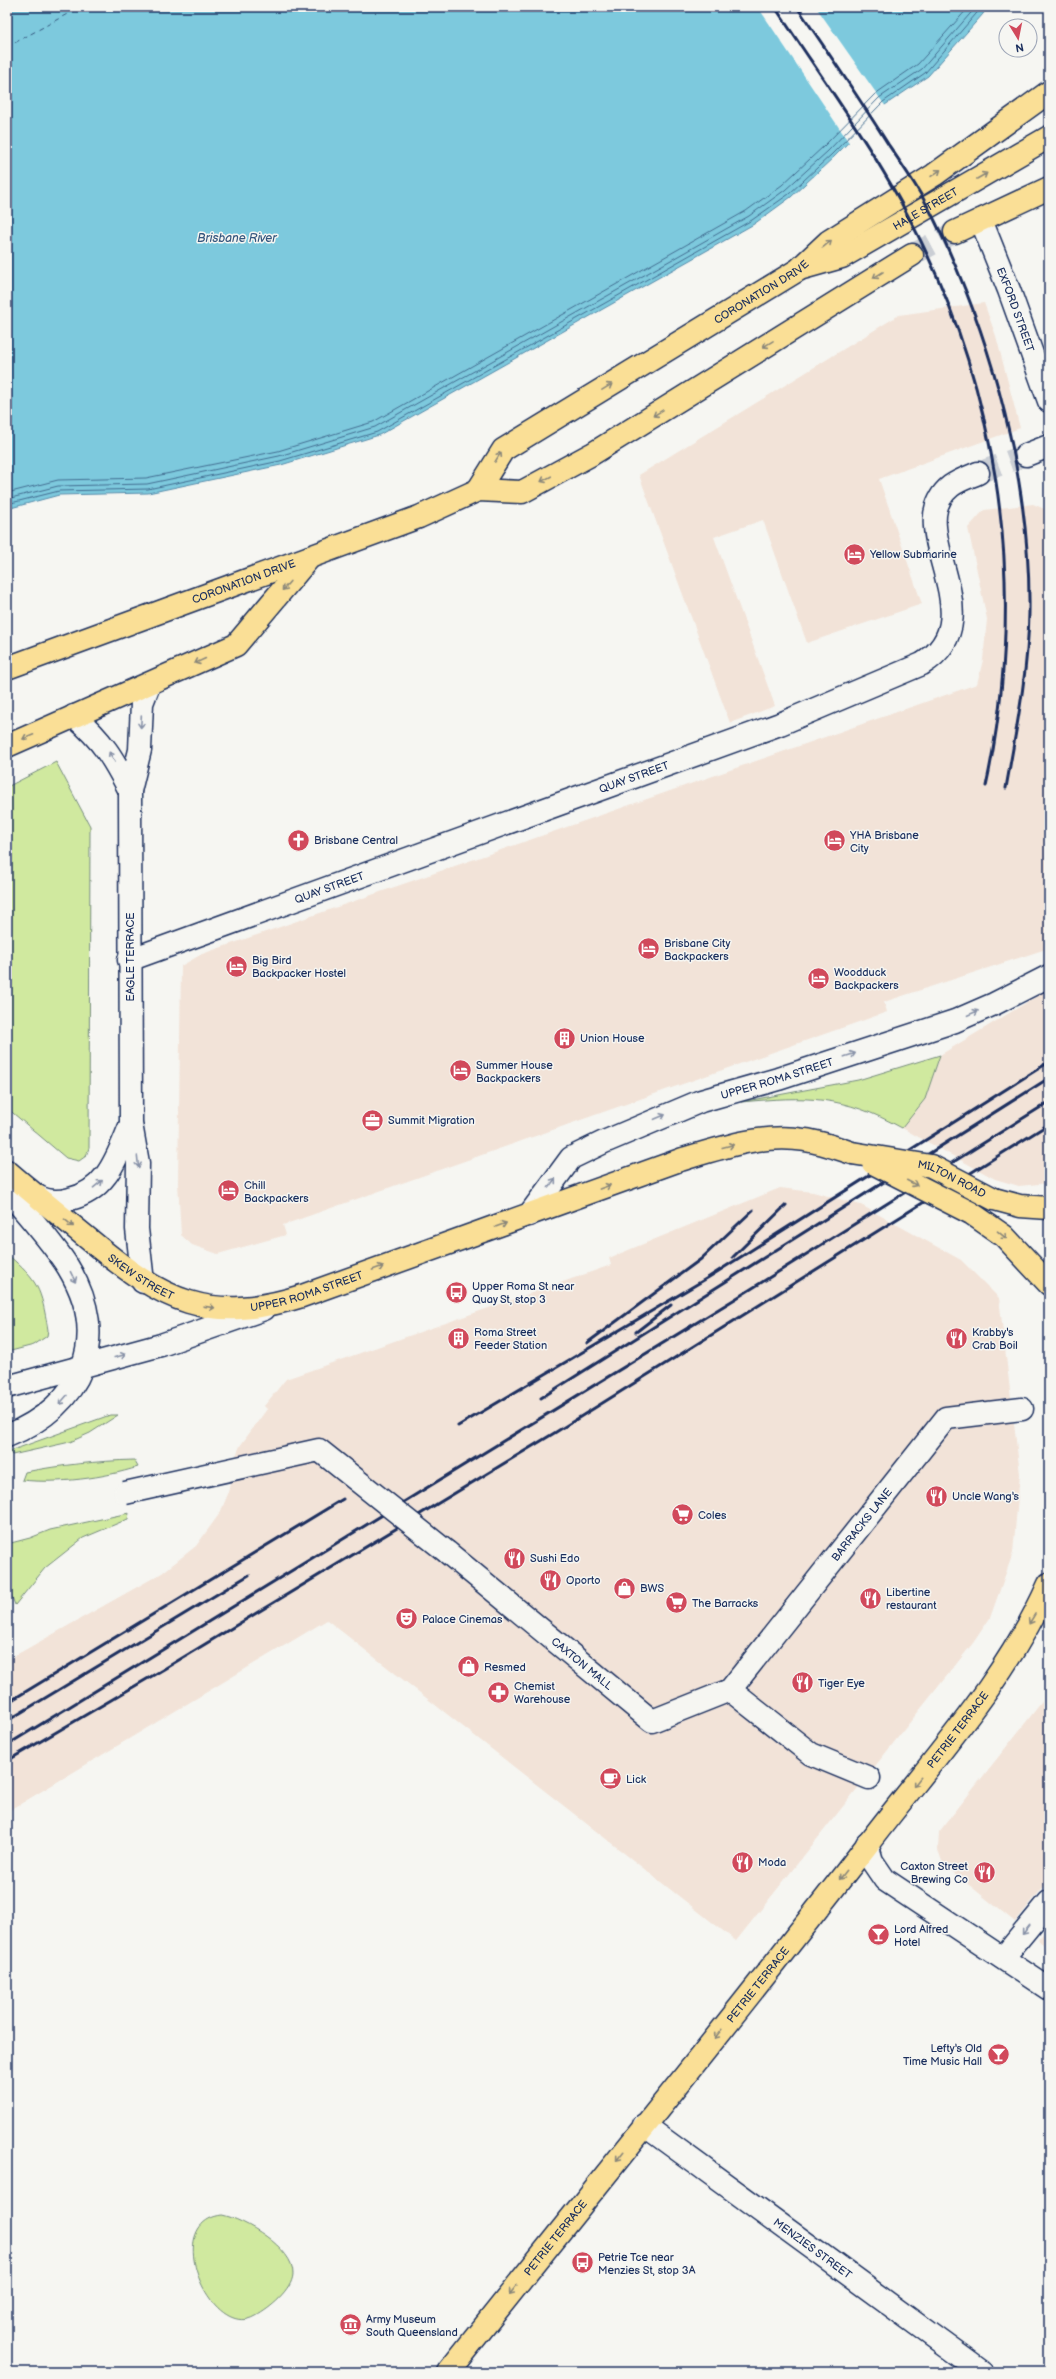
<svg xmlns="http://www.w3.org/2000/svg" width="1056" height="2379" font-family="'Balsamiq Sans',sans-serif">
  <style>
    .built { fill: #f2e3d8 }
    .green { fill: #d0e99f; stroke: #768c7e }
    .water { fill: #7dc9dd; stroke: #568baa }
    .pier { fill: #f6f6f2 }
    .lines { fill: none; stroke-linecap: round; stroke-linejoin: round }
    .shore { stroke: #426d91; stroke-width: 1 }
    .ferry { stroke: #34567e; stroke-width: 1; stroke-dasharray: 5 4; stroke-linecap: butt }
    .street-tunnel { stroke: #caced4; stroke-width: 22; stroke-dasharray: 22 11; stroke-linecap: butt }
    .highway-tunnel { stroke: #caced4; stroke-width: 22; stroke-dasharray: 22 11; stroke-linecap: butt }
    .street-casing { stroke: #1b2f5e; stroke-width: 25 }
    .secondary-casing { stroke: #1b2f5e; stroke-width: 25 }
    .primary-casing { stroke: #1b2f5e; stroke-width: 25 }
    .highway-casing { stroke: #1b2f5e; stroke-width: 25 }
    .street { stroke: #f6f6f2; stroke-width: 22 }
    .secondary { stroke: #f6f6f2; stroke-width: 22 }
    .primary { stroke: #fadf96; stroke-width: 22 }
    .highway { stroke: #fadf96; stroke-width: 22 }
    .rail { stroke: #1b2f5e; stroke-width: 3 }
    .street-bridge-casing { stroke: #1b2f5e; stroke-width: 25; stroke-linecap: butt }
    .primary-bridge-casing { stroke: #1b2f5e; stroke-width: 25; stroke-linecap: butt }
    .street-bridge { stroke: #f6f6f2; stroke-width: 22 }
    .primary-bridge { stroke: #fadf96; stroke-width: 22 }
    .oneway { stroke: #8a877a }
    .oneway2 { stroke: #8892a8 }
    .labels { text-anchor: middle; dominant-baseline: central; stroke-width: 3; stroke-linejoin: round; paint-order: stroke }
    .street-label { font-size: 11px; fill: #1b2f5e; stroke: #f6f6f2 }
    .poi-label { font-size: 11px; fill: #1b2f5e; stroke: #f6f6f2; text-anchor: start }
    .water-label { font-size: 12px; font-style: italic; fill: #34567e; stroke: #f6f6f2 }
  </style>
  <rect width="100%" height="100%" fill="#f6f6f2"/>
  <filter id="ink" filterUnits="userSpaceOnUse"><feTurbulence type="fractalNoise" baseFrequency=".025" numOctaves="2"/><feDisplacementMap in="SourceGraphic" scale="8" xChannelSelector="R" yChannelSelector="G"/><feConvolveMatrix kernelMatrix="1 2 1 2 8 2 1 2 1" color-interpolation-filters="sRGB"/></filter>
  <g filter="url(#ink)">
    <path class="built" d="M984,303L996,336L1020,428L879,479L922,604L807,643L763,520L714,537L775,706L730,723L639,475L899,315Z
      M1033,504L1049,511V948L884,1002L887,1012L283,1225L286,1235L218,1254L192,1245L181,1235L178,1183L181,966L202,954L977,684L983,660L987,619L968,528L984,510Z
      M1049,989V1183L1019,1186L995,1179L902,1128L925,1099L940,1055Z
      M780,1188L813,1192L861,1205L961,1260L999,1298L1020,1474L1013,1553L990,1618L973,1643L736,1941L327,1620L7,1812V1660L162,1573L196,1546L220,1513L228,1494L234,1460L240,1446L267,1409L264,1406L286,1379L611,1265L609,1258Z
      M1049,1693V1880L1015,1922L943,1864L938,1850L939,1832Z
      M1049,1926V1949L1038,1940Z"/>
    <path class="green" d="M56,762L90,826L89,1148L86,1156L79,1161L66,1158L7,1108V787Z
      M940,1055L925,1099L902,1128C842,1095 807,1096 741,1102L858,1080Z
      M7,1254C39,1282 41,1288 48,1330L47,1336L34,1345L7,1352Z
      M110,1415H118L90,1433L70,1442L12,1455L10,1451Z
      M134,1460L138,1467C104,1478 57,1484 22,1480L25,1472C61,1465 97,1461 134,1460Z
      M129,1513L128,1519L83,1538L45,1568L15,1605L7,1584V1544L30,1538L50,1530Z
      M222,2215C244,2219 294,2248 293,2274C292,2291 269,2309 256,2316C211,2342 160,2222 222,2215Z"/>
    <path class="water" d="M7,7H986L983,14L928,76L885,105L834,157L791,197L754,224L379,435L281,465L148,493L59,495L7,509Z"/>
    <path class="pier" d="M758,7H816L886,107L850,144Z"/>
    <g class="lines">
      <path class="shore" d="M7,493L58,480L146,478L278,451L373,422L746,211L782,185L824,146L875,94L918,64L969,7
        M7,499L58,486L147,484L279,456L375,427L749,216L785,190L828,151L879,98L922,69L976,7
        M7,504L59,491L148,489L280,461L377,432L752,220L789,194L832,154L883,102L925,73L982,7"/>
      <path class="ferry" d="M7,47L80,7"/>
      <path class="street-tunnel" d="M978,473L1026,455"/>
      <path class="highway-tunnel" d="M912,255L955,232"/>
      <defs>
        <g id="street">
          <path id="s1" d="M981,220L1009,290L1049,401"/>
          <path d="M1026,455L1049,446"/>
          <path d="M74,716C103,741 113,758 130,791"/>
          <path id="s2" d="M129,960L780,724L922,664C998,617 898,527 951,486C959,480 969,477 978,473"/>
          <path d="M37,1196C47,1202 59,1202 70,1199C108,1190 117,1156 131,1124"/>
          <path id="s3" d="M529,1215L571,1158L604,1142L701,1101L778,1079L955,1021L994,1004L1049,976"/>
          <path d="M143,1282L137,1229L138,1163L131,1124L130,791L140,750L142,703L149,685"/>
          <path id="s4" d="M447,1552L652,1721L730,1690L946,1418L1022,1409"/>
          <path d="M730,1690L811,1754L869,1778"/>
          <path d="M1003,1958L1049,1902"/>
          <path id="s5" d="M644,2125L982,2372"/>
        </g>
        <path id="secondary" d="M7,1190C27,1215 51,1240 68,1267C112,1339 82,1406 7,1436
          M7,1387L161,1345L264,1309
          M867,1844L872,1861L885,1880L1049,1989"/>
        <g id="primary">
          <path id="s6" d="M7,1171C35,1195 63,1218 91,1241C163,1301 209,1325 302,1296L680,1160C720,1148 763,1133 805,1140C821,1142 837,1148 852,1153"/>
          <path d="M994,1199L1020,1206L1049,1208"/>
          <path d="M971,1213L1004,1236L1049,1284"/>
          <path id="s7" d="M448,2372C586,2198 728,2025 864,1849C929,1763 1005,1683 1049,1584"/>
        </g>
        <g id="highway">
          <path d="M955,232L1049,188"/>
          <path id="s8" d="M803,268L842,257L1049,137"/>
          <path id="s9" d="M478,490L503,450L798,270L829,241L934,175L1049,92"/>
          <path id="s10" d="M7,668L419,517L478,490L522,492L592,454L912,255"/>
          <path d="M7,746L236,645L310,557"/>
        </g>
      </defs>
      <use href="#street" class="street-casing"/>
      <use href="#secondary" class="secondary-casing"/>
      <use href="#primary" class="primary-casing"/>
      <use href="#highway" class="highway-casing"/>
      <use href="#street" class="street"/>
      <use href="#secondary" class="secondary"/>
      <use href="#primary" class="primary"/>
      <use href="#highway" class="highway"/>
      <path class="rail" d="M775,7C813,65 855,122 890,183C997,368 1031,577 986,786
        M797,7C828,52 859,98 888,144C905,169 923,195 936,223C993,341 1031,481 1029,613C1028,672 1016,731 1006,788
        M733,1257L786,1205
        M636,1332L671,1305
        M587,1343L701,1259L753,1210
        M541,1398L1049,1078
        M458,1426L709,1277L1049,1062
        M7,1703L343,1499
        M7,1721L249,1575
        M7,1745L735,1299L1049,1102
        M7,1761L164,1669L556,1432L1049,1124"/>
      <defs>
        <path id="street-bridge" d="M125,1493L319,1450L447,1552"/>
        <g id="primary-bridge">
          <path id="s11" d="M852,1153L931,1166L994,1199"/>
          <path d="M873,1163L971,1213"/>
        </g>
      </defs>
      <use href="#street-bridge" class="street-bridge-casing"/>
      <use href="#primary-bridge" class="primary-bridge-casing"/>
      <use href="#street-bridge" class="street-bridge"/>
      <use href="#primary-bridge" class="primary-bridge"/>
    </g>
    <defs><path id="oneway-shaft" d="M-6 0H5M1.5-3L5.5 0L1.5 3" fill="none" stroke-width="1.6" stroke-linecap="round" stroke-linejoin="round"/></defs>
    <g class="oneway">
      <use href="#oneway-shaft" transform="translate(936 173) rotate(-35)"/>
      <use href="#oneway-shaft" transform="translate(982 176) rotate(-30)"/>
      <use href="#oneway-shaft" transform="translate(827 244) rotate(-39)"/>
      <use href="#oneway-shaft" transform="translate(878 275) rotate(148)"/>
      <use href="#oneway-shaft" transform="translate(768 344) rotate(148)"/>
      <use href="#oneway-shaft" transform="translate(607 387) rotate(-31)"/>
      <use href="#oneway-shaft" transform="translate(658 413) rotate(148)"/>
      <use href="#oneway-shaft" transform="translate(498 457) rotate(-58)"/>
      <use href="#oneway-shaft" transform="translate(546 479) rotate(152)"/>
      <use href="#oneway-shaft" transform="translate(286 586) rotate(130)"/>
      <use href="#oneway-shaft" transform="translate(200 661) rotate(155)"/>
      <use href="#oneway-shaft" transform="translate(28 737) rotate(158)"/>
      <use href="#oneway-shaft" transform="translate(728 1146) rotate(-14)"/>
      <use href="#oneway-shaft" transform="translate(912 1183) rotate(27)"/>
      <use href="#oneway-shaft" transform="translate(605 1187) rotate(-20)"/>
      <use href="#oneway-shaft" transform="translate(69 1223) rotate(40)"/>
      <use href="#oneway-shaft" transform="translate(501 1225) rotate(-20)"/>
      <use href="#oneway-shaft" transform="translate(1002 1235) rotate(40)"/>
      <use href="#oneway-shaft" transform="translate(378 1268) rotate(-20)"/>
      <use href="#oneway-shaft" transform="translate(209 1307) rotate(8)"/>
      <use href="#oneway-shaft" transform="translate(1032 1619) rotate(121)"/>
      <use href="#oneway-shaft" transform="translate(917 1782) rotate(128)"/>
      <use href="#oneway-shaft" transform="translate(843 1875) rotate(128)"/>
      <use href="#oneway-shaft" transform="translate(718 2034) rotate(129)"/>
      <use href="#oneway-shaft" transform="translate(620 2156) rotate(129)"/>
      <use href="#oneway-shaft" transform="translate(513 2290) rotate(129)"/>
    </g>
    <g class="oneway2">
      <use href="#oneway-shaft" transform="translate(141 722) rotate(93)"/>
      <use href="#oneway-shaft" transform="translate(112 757) rotate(-120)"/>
      <use href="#oneway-shaft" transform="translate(973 1013) rotate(-23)"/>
      <use href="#oneway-shaft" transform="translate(850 1055) rotate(-18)"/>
      <use href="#oneway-shaft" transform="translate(660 1117) rotate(-23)"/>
      <use href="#oneway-shaft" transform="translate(138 1162) rotate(84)"/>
      <use href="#oneway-shaft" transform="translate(552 1183) rotate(-53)"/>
      <use href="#oneway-shaft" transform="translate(98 1184) rotate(-40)"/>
      <use href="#oneway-shaft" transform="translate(73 1277) rotate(64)"/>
      <use href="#oneway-shaft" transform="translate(120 1356) rotate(-15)"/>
      <use href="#oneway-shaft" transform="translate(63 1400) rotate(131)"/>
      <use href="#oneway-shaft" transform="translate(1026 1930) rotate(129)"/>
    </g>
  </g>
  <defs>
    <symbol id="hotel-disc" viewBox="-11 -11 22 22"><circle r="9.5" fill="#d1495b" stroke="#f6f6f2"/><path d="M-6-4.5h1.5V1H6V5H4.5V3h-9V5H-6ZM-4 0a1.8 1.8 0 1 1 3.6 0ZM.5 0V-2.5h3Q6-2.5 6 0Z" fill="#fff"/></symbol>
    <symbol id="church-disc" viewBox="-11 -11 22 22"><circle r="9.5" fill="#d1495b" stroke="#f6f6f2"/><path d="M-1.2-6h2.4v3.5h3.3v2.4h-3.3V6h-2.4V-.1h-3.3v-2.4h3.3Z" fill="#fff"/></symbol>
    <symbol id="building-disc" viewBox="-11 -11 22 22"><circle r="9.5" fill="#d1495b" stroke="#f6f6f2"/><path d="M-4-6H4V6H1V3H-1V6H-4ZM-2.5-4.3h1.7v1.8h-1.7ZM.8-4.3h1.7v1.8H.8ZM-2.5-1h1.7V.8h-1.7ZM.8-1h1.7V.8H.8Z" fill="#fff"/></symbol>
    <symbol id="office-disc" viewBox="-11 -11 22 22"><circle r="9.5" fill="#d1495b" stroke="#f6f6f2"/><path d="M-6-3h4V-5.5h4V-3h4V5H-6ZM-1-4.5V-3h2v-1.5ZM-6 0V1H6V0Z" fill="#fff"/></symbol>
    <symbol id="bus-disc" viewBox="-11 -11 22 22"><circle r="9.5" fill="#d1495b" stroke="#f6f6f2"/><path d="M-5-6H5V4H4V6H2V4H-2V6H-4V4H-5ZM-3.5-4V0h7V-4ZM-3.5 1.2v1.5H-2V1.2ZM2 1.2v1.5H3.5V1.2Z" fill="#fff"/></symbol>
    <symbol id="restaurant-disc" viewBox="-11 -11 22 22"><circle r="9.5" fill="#d1495b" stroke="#f6f6f2"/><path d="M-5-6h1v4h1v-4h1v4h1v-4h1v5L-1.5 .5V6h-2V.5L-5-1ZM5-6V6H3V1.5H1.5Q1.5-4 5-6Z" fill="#fff"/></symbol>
    <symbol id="supermarket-disc" viewBox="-11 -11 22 22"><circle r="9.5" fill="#d1495b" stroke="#f6f6f2"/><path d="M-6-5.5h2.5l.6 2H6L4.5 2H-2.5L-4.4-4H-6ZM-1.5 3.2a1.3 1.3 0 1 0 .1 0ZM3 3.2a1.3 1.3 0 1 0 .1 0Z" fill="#fff"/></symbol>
    <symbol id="shop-disc" viewBox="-11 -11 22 22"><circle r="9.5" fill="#d1495b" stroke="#f6f6f2"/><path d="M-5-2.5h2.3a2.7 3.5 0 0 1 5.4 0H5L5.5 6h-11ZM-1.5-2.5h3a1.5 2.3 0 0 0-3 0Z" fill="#fff"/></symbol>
    <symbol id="theatre-disc" viewBox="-11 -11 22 22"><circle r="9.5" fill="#d1495b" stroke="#f6f6f2"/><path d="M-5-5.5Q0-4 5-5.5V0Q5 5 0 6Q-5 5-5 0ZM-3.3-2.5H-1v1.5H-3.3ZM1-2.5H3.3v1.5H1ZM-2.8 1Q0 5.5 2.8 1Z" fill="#fff"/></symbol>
    <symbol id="pharmacy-disc" viewBox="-11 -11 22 22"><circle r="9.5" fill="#d1495b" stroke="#f6f6f2"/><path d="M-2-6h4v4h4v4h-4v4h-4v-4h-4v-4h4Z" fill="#fff"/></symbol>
    <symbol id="cafe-disc" viewBox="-11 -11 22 22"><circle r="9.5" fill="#d1495b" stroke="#f6f6f2"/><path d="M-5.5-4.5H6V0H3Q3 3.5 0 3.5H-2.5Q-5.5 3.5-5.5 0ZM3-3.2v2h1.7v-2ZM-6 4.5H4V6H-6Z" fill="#fff"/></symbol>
    <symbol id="bar-disc" viewBox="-11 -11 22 22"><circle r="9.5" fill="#d1495b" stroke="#f6f6f2"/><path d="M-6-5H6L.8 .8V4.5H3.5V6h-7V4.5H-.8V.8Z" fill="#fff"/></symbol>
    <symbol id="museum-disc" viewBox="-11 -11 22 22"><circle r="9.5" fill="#d1495b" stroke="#f6f6f2"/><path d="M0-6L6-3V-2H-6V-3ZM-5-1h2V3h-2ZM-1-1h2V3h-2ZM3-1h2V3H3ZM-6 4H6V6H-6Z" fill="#fff"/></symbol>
  </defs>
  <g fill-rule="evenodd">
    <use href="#hotel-disc" x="842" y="542" width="25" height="25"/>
    <use href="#church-disc" x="286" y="828" width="25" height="25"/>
    <use href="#hotel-disc" x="822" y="828" width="25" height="25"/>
    <use href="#hotel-disc" x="636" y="936" width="25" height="25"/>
    <use href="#hotel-disc" x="224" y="954" width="25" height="25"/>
    <use href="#hotel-disc" x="806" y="966" width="25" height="25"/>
    <use href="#building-disc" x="552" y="1026" width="25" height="25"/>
    <use href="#hotel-disc" x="448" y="1058" width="25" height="25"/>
    <use href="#office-disc" x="360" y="1108" width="25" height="25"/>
    <use href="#hotel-disc" x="216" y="1178" width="25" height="25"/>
    <use href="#bus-disc" x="444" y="1280" width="25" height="25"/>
    <use href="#building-disc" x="446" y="1326" width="25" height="25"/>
    <use href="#restaurant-disc" x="944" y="1326" width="25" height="25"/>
    <use href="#restaurant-disc" x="924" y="1484" width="25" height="25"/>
    <use href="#supermarket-disc" x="670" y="1502" width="25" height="25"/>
    <use href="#restaurant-disc" x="502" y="1546" width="25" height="25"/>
    <use href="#restaurant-disc" x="538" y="1568" width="25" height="25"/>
    <use href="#shop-disc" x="612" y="1576" width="25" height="25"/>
    <use href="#restaurant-disc" x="858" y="1586" width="25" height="25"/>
    <use href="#supermarket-disc" x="664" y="1590" width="25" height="25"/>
    <use href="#theatre-disc" x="394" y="1606" width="25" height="25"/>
    <use href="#shop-disc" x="456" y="1654" width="25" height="25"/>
    <use href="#restaurant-disc" x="790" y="1670" width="25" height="25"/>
    <use href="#pharmacy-disc" x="486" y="1680" width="25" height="25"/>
    <use href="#cafe-disc" x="598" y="1766" width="25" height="25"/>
    <use href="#restaurant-disc" x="730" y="1850" width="25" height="25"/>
    <use href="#restaurant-disc" x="972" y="1860" width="25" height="25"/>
    <use href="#bar-disc" x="866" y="1922" width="25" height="25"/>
    <use href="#bar-disc" x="986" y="2042" width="25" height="25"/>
    <use href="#bus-disc" x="570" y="2250" width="25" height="25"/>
    <use href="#museum-disc" x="338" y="2312" width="25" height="25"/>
  </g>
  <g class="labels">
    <g class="street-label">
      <text stroke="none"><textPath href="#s8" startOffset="137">HALE STREET</textPath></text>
      <text stroke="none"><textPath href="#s9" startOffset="350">CORONATION DRIVE</textPath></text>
      <text stroke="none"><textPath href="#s1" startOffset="96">EXFORD STREET</textPath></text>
      <text stroke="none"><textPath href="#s10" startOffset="252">CORONATION DRIVE</textPath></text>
      <text stroke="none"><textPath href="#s2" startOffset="537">QUAY STREET</textPath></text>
      <text stroke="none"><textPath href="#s2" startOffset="213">QUAY STREET</textPath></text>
      <text transform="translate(130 957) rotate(-90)">EAGLE TERRACE</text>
      <text stroke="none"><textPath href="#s3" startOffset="292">UPPER ROMA STREET</textPath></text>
      <text stroke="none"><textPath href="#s11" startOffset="104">MILTON ROAD</textPath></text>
      <text stroke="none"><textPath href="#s6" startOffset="171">SKEW STREET</textPath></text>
      <text stroke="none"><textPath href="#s6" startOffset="346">UPPER ROMA STREET</textPath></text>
      <text stroke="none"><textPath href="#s4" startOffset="561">BARRACKS LANE</textPath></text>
      <text stroke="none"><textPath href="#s4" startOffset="175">CAXTON MALL</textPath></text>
      <text stroke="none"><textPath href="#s7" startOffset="820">PETRIE TERRACE</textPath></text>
      <text stroke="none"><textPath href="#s7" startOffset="496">PETRIE TERRACE</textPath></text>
      <text stroke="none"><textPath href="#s7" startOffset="172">PETRIE TERRACE</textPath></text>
      <text stroke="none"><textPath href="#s5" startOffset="209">MENZIES STREET</textPath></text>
    </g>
    <g class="poi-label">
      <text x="870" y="554">Yellow Submarine</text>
      <text x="850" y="835">YHA Brisbane<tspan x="850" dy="13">City</tspan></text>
      <text x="314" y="840">Brisbane Central</text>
      <text x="664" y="943">Brisbane City<tspan x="664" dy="13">Backpackers</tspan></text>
      <text x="252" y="960">Big Bird<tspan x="252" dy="13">Backpacker Hostel</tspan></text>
      <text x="834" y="972">Woodduck<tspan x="834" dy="13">Backpackers</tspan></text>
      <text x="580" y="1038">Union House</text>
      <text x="476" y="1065">Summer House<tspan x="476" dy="13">Backpackers</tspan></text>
      <text x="388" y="1120">Summit Migration</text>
      <text x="244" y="1185">Chill<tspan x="244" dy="13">Backpackers</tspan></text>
      <text x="472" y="1286">Upper Roma St near<tspan x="472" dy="13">Quay St, stop 3</tspan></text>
      <text x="474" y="1332">Roma Street<tspan x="474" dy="13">Feeder Station</tspan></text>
      <text x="972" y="1332">Krabby's<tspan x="972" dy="13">Crab Boil</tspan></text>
      <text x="952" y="1496">Uncle Wang's</text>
      <text x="698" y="1515">Coles</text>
      <text x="530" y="1558">Sushi Edo</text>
      <text x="566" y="1580">Oporto</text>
      <text x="640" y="1588">BWS</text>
      <text x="886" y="1592">Libertine<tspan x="886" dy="13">restaurant</tspan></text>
      <text x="692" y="1603">The Barracks</text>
      <text x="422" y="1619">Palace Cinemas</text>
      <text x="484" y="1667">Resmed</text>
      <text x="818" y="1683">Tiger Eye</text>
      <text x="514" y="1686">Chemist<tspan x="514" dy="13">Warehouse</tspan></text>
      <text x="626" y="1779">Lick</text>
      <text x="758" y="1862">Moda</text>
      <text x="968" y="1866" text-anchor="end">Caxton Street<tspan x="968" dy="13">Brewing Co</tspan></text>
      <text x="894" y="1929">Lord Alfred<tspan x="894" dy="13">Hotel</tspan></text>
      <text x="982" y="2048" text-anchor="end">Lefty's Old<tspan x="982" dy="13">Time Music Hall</tspan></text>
      <text x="598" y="2257">Petrie Tce near<tspan x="598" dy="13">Menzies St, stop 3A</tspan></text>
      <text x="366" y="2319">Army Museum<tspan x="366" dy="13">South Queensland</tspan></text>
    </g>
    <g class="water-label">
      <text x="237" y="238">Brisbane River</text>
    </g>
  </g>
  <rect width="1056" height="2379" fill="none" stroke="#f6f6f2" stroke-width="24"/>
  <rect x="12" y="12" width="1032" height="2355" fill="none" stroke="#1b2f5e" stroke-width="1.5" filter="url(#ink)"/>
  <g transform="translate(1018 38) rotate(170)"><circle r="19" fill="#f6f6f2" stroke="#9ea6b7"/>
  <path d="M0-3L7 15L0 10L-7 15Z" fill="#d1495b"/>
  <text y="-6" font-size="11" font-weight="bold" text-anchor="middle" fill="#1b2f5e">N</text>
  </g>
</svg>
